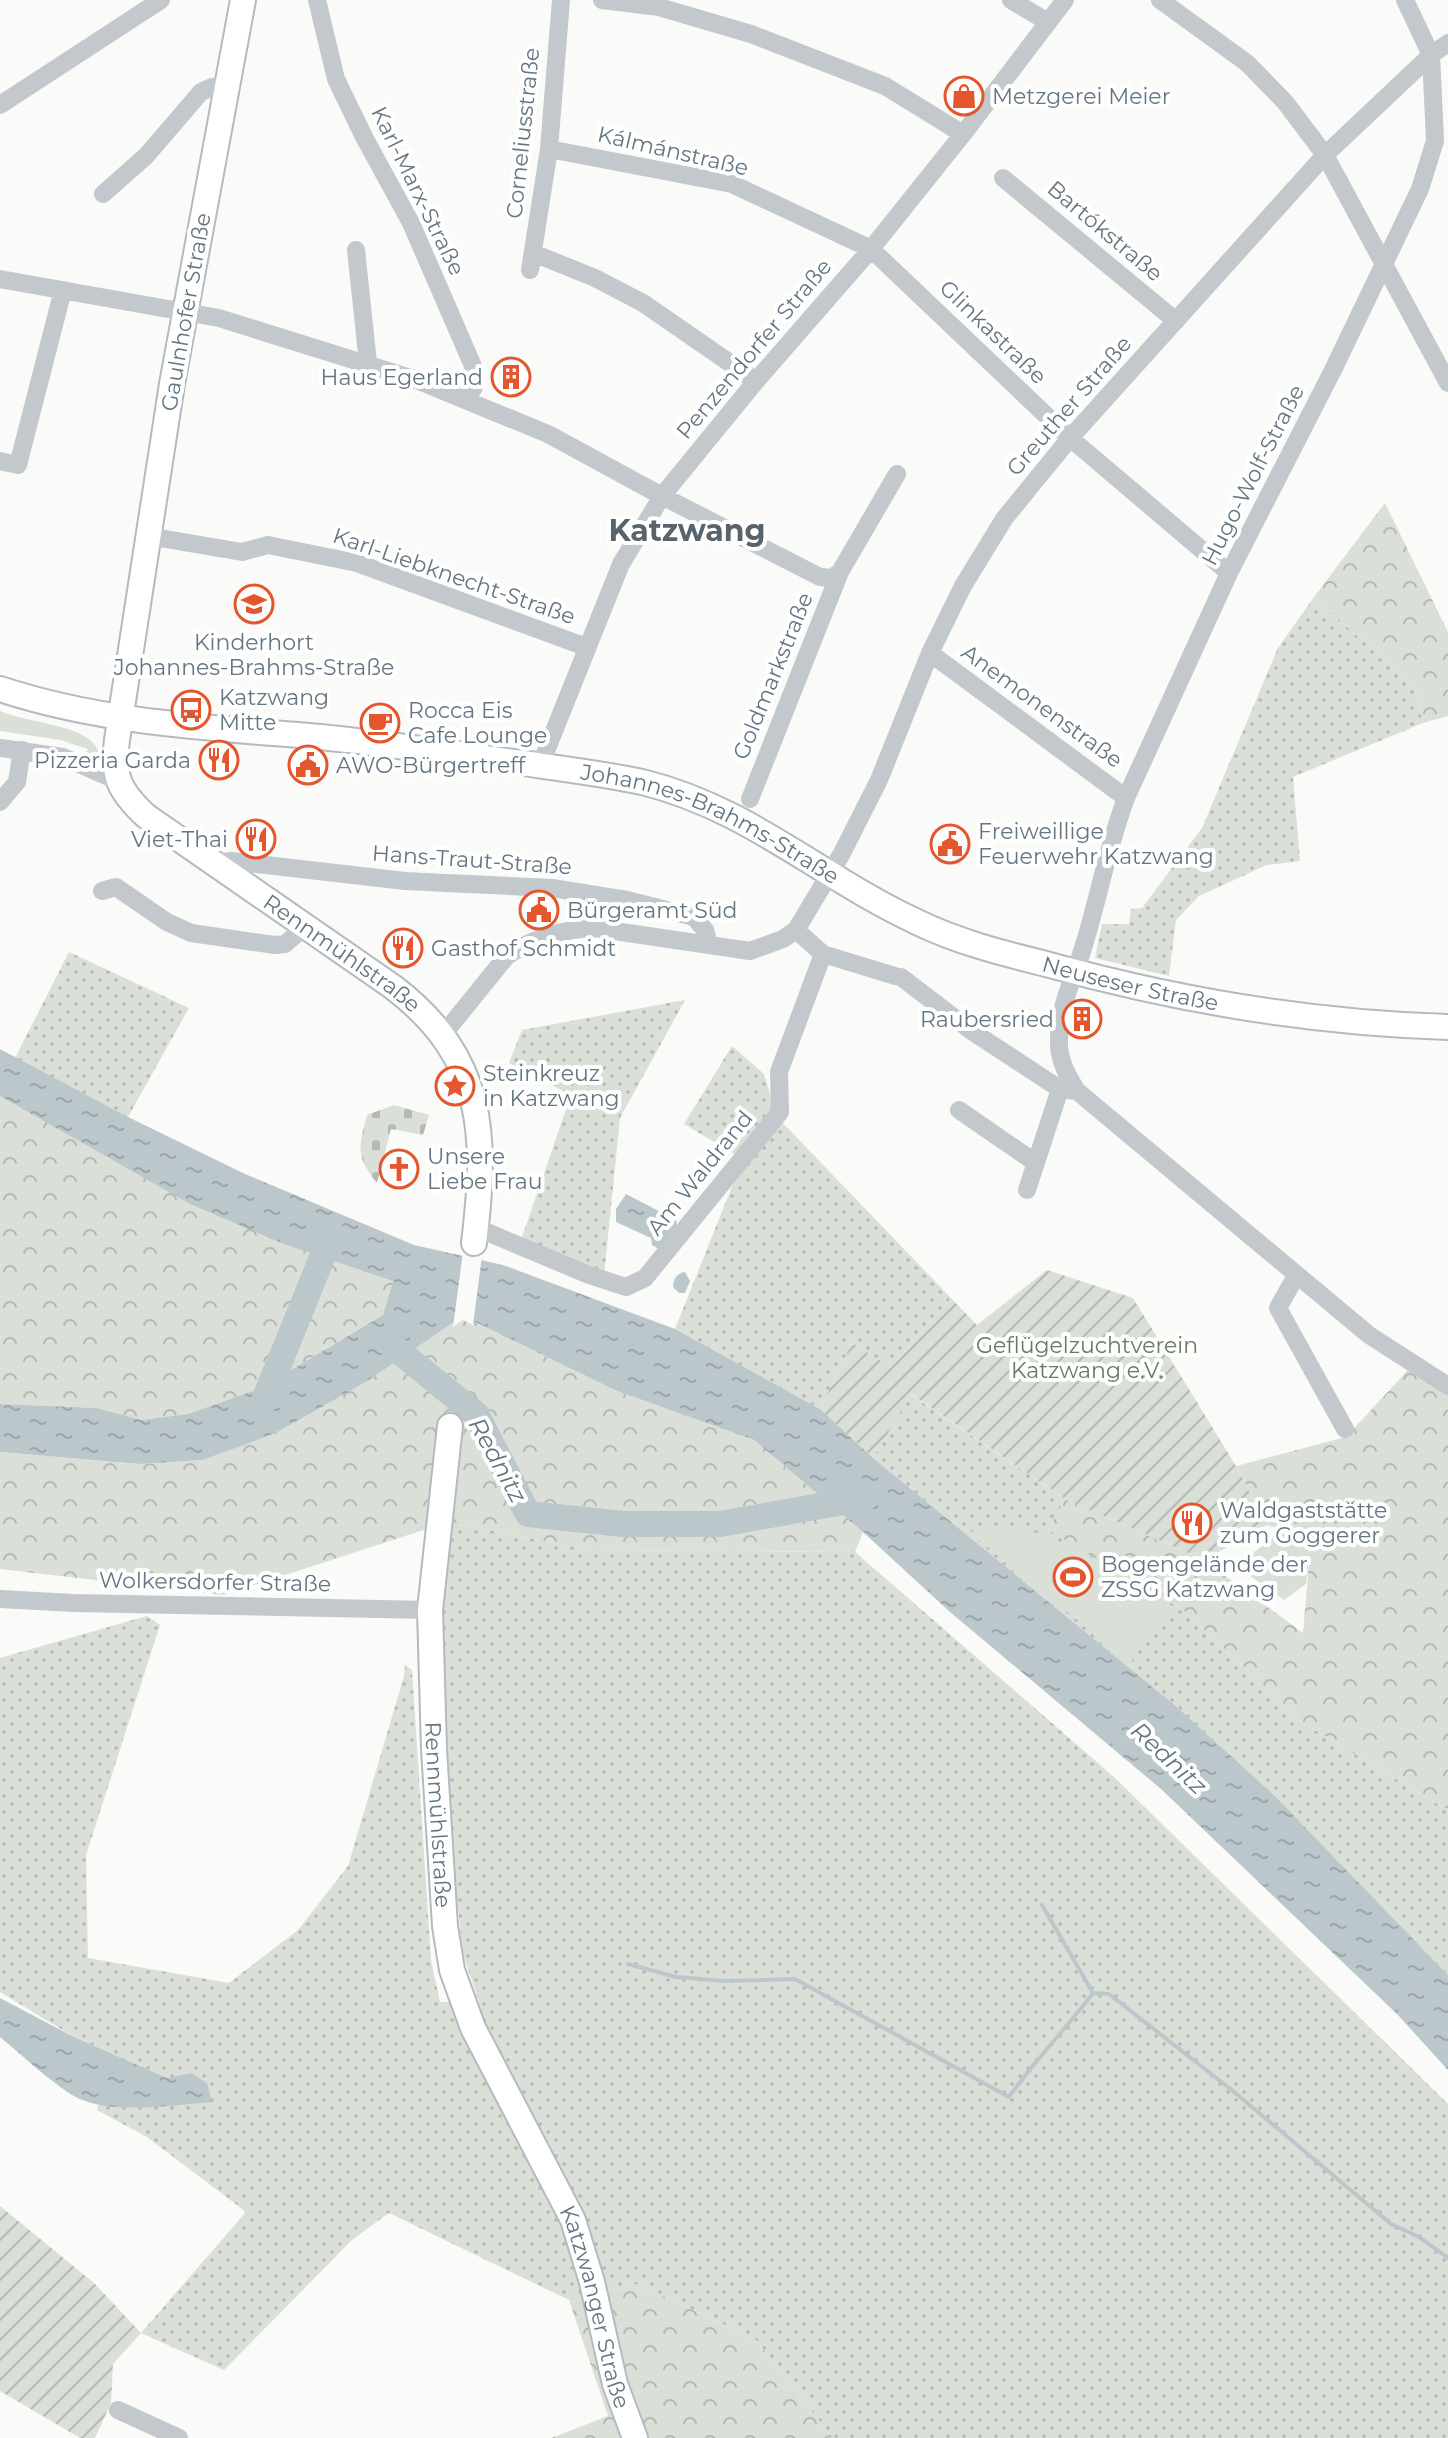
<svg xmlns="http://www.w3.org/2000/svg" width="1448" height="2438" font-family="Montserrat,sans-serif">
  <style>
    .grass { fill: url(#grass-dots) }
    .forest { fill: url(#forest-crowns) }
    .cemetery { fill: url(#cemetery-stones) }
    .park { fill: #dadfd7 }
    .garden { fill: url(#garden-furrows) }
    .water { fill: url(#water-ripples) }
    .pier { fill: #fafaf8 }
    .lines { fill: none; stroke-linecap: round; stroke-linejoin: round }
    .stream { stroke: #bbc7cb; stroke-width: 4 }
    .river { stroke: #bbc7cb; stroke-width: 26 }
    .major-casing { stroke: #b5babe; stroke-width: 28 }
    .minor { stroke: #c3c8cc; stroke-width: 18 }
    .major { stroke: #fff; stroke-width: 24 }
    .labels { text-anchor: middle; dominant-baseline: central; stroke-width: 8; stroke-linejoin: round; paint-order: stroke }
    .poi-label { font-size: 22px; fill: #657683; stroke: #fff; text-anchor: start }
    .street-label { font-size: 22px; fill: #657683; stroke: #fff }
    .park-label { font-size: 22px; fill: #687a64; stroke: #fff }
    .water-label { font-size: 24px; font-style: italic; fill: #60757c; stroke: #fff }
    .district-label { font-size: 30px; font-weight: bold; fill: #57646e; stroke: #fff }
  </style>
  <defs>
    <pattern id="grass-dots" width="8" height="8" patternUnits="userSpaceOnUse" patternTransform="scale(2)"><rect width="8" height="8" fill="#dadfd7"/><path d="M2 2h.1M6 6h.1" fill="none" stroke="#b4b9b4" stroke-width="1.8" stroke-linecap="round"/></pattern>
    <pattern id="forest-crowns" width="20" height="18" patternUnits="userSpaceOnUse" patternTransform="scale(2)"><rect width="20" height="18" fill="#dadfd7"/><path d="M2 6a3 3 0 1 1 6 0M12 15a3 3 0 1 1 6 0" fill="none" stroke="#b4b9b4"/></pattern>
    <pattern id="cemetery-stones" width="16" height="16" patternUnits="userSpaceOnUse" patternTransform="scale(2)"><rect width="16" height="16" fill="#dadfd7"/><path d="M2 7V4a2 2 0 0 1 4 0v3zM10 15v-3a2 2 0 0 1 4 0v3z" fill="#b4b9b4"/></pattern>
    <pattern id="garden-furrows" width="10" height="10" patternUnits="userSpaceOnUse" patternTransform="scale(2)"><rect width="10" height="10" fill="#dadfd7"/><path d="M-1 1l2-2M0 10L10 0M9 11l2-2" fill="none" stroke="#b4b9b4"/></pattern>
    <pattern id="water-ripples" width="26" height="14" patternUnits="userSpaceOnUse" patternTransform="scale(2)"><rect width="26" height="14" fill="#bbc7cb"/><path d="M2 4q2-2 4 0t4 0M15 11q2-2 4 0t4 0" fill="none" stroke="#9ca6aa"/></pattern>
  </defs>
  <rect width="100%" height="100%" fill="#fafaf8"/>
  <path class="grass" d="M1314,597L1416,689L1423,723L1293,777L1300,861L1267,865L1199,896L1176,920L1169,976L1095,958L1102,924H1129L1131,909L1142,908L1202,828L1278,648Z
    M69,952L189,1008L128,1117L15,1058Z
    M685,1000L620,1118L604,1276L521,1240L571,1095L509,1063L522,1030Z
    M732,1046L764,1074L777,1117L951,1298L891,1367L852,1343L820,1409L675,1329L743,1159L684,1124Z
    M910,1394L1065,1499L1049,1530L1183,1610L1305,1724L1448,1810V1975L1274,1795L1177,1707L873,1458Z
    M448,1522L591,1550L855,1552L1114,1777L1448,2104V2438H833L756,2340L638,2284L569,2300L389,2213L353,2239L224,2370L141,2333L246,2212L147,2137L97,2110L98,2105L153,2106L191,2073L167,2078L74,2037L0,1992V1658L147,1616L160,1625L86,1855L88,1958L229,1983L298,1930L348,1866L404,1676L405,1665L412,1670L431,1960L440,2002H479L463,1954L443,1772L436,1669Z"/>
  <path class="forest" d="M1385,503L1448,632V716L1423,723L1416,689L1314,597Z
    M0,1096L286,1245L393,1281L383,1315L261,1388L188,1414L141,1420L97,1408L0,1404Z
    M463,1316L617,1391L754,1440L863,1532L855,1552L591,1550L448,1522L224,1595L0,1569V1452L140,1464L203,1460L276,1433L366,1382Z
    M1408,1370L1448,1393V1810L1305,1724L1183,1610L1048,1530L1065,1499L1204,1560L1303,1633L1310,1552L1300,1535L1267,1525L1236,1466L1346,1437Z
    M638,2284L756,2340L833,2438H551L608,2416L569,2300Z"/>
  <path class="cemetery" d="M394,1105L429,1115L423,1135L391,1129L377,1183C355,1156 359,1147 367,1115Z"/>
  <path class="park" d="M0,711C25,723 89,724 98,751C100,757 100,765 101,770L83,760L88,749L60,740L0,731Z
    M986,1525L1021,1527L1073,1547L1171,1607L1130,1663L970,1533Z
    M1279,1533L1300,1535L1310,1553L1306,1584L1284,1600L1236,1566Z"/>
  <path class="garden" d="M1047,1270L1133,1298L1236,1466L1267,1525L1204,1560L1065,1499L911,1394L873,1458L820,1409L852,1343L891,1367L951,1298L977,1325Z
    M0,2206L94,2283L141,2333L113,2364L111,2403L95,2438H80L0,2391Z"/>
  <path class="water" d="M0,1049L128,1117L245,1174L414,1245L503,1265L675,1329L820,1409L873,1458L1177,1707L1274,1795L1448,1975V2070L1397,2014L1161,1789L950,1612L863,1532L754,1440L617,1391L463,1316L366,1382L276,1433L203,1460L140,1464L0,1452V1404L97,1408L141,1420L188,1414L261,1388L383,1315L393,1281L286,1245L190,1204L0,1096Z
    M626,1194L676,1220L677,1225L659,1249L652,1245L651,1238L616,1222V1209Z
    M685,1272L690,1281L685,1293H679L673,1287C673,1279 677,1273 685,1272Z
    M0,1998L74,2037L167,2078L191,2073L207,2083L212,2102C172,2105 107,2116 72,2095C47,2079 23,2056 0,2037Z"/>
  <path class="pier" d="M463,1252L482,1256L473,1325L463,1320L453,1327Z"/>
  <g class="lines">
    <path class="stream" d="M1042,1905L1093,1993L1109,1994L1233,2091L1391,2224L1419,2237L1448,2258
      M628,1964L676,1977L725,1981L795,1979L1009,2097C1035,2060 1066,2029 1093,1993"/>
    <path class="river" d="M385,1340L476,1414L528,1514L623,1524H720L865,1498
      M263,1403L332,1233"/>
    <defs>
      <g id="major">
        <path id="s1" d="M243,0L172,384L117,740C112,776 119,791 146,816L393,987C486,1058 487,1136 474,1243"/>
        <path id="s2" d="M0,689C97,721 197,727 298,735C371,741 443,752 515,762C557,768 600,773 642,782C749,808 820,877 917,922C958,942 1002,953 1046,964C1176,1000 1313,1023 1448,1027"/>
        <path id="s3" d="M450,1426L430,1610L434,1749L445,1926L452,1970L473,2028L573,2220L592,2282L615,2384L635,2438"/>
      </g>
    </defs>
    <use href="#major" class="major-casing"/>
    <path class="minor" d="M317,0L336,79L364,137L411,223L473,366L475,385L467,400
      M602,0L659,7L751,34L885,86L963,134
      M1011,0L1048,22
      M1160,0L1247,63L1285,102L1325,155L1448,383
      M1405,0L1431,55L1435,141L1420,189L1333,370L1229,573L1126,798C1108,846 1099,896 1084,945C1074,978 1059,1005 1059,1040C1058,1059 1067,1075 1077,1091L1369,1335L1448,1386
      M0,105L161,0
      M549,149L732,184L871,249L1070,438L1229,573
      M1003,178L1176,321
      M103,194L146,156L201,92L212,87L228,89
      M356,250L368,363
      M533,253L595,278L643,303L756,381
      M530,270L549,149L561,0
      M0,279L219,318L414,379L548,434L662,496L820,577L832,578L840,572L897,474
      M0,461L18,465L63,290
      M148,536L242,552L268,545L357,563L586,647
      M930,653L1126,798
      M0,748L63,757L118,781
      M540,766L621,564L662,496L756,381L871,249L963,134L1065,0
      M750,799L840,572
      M0,802L17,782L22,750
      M212,864L231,861L405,881L552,888L627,900L694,917L705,930L709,944
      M102,891L116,887L167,922L191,933L275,945L285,944L305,927
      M796,930L823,954L895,976
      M901,977L973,1032L1060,1089L1077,1091
      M442,1036L506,957C529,939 565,929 594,928L750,951L783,939L796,930L841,855L879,780L930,653L963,586L1004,519L1070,438L1325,155L1431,55L1448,43
      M959,1110L1036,1163
      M1027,1190L1060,1089
      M475,1227L589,1275L626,1287L645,1278L780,1112L779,1072L823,954
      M1296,1276L1278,1308L1345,1429
      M0,1599L74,1603L430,1610
      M118,2410L179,2438"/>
    <use href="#major" class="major"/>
  </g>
  <defs>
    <symbol id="shop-ring" viewBox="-11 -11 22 22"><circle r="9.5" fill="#fff" stroke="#e4572e" stroke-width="1.5"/><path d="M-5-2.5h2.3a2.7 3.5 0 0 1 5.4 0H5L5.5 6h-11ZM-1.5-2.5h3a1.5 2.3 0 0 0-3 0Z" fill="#e4572e"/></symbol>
    <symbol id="building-ring" viewBox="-11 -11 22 22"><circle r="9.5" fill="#fff" stroke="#e4572e" stroke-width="1.5"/><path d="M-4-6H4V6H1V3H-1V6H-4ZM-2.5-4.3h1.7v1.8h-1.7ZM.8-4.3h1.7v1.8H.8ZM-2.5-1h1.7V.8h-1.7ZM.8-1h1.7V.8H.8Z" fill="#e4572e"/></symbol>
    <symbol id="school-ring" viewBox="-11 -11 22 22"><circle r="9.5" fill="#fff" stroke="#e4572e" stroke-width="1.5"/><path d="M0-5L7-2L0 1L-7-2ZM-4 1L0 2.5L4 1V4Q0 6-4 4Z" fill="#e4572e"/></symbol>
    <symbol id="bus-ring" viewBox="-11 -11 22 22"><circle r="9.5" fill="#fff" stroke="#e4572e" stroke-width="1.5"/><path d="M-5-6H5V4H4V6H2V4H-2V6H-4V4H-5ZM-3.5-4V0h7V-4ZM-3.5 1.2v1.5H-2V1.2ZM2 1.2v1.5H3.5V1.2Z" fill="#e4572e"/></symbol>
    <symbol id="cafe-ring" viewBox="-11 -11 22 22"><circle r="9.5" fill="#fff" stroke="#e4572e" stroke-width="1.5"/><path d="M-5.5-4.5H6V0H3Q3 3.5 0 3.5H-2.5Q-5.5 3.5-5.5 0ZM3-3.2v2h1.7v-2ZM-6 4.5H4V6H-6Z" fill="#e4572e"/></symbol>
    <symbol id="restaurant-ring" viewBox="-11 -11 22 22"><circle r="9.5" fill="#fff" stroke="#e4572e" stroke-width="1.5"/><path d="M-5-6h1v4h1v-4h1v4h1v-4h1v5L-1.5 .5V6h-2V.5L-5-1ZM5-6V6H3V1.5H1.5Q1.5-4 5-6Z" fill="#e4572e"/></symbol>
    <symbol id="civic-ring" viewBox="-11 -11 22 22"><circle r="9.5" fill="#fff" stroke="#e4572e" stroke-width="1.5"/><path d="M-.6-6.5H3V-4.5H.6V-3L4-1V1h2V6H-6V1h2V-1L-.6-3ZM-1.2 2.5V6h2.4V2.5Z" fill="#e4572e"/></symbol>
    <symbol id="sight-ring" viewBox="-11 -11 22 22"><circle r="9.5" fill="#fff" stroke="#e4572e" stroke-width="1.5"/><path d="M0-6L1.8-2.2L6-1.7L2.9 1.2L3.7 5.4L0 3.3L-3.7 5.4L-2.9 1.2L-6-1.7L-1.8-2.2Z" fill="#e4572e"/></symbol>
    <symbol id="church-ring" viewBox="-11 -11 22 22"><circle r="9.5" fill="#fff" stroke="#e4572e" stroke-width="1.5"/><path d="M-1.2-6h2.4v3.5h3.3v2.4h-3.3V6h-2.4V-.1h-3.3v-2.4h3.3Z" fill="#e4572e"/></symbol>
    <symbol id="stadium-ring" viewBox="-11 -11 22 22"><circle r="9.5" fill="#fff" stroke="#e4572e" stroke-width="1.5"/><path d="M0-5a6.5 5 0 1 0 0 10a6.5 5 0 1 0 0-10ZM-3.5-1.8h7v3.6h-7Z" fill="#e4572e"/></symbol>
  </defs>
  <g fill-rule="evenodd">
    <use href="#shop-ring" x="942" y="74" width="44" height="44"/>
    <use href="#building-ring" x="489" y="355" width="44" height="44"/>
    <use href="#school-ring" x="232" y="582" width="44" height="44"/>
    <use href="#bus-ring" x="169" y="688" width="44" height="44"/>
    <use href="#cafe-ring" x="358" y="701" width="44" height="44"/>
    <use href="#restaurant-ring" x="197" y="738" width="44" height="44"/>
    <use href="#civic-ring" x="286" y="743" width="44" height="44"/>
    <use href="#restaurant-ring" x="234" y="817" width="44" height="44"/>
    <use href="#civic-ring" x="928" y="822" width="44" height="44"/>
    <use href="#civic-ring" x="517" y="888" width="44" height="44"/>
    <use href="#restaurant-ring" x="381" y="926" width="44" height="44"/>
    <use href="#building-ring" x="1060" y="997" width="44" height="44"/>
    <use href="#sight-ring" x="433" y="1064" width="44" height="44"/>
    <use href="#church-ring" x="377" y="1147" width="44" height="44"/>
    <use href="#restaurant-ring" x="1170" y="1501" width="44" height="44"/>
    <use href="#stadium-ring" x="1051" y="1555" width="44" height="44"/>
  </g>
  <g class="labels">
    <g class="poi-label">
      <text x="992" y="96">Metzgerei Meier</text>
      <text x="483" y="377" text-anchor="end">Haus Egerland</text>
      <text x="254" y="642" text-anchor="middle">Kinderhort<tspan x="254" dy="25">Johannes-Brahms-Straße</tspan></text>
      <text x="219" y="697">Katzwang<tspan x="219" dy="25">Mitte</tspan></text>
      <text x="408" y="710">Rocca Eis<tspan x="408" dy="25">Cafe Lounge</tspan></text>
      <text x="191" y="760" text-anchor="end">Pizzeria Garda</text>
      <text x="336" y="765">AWO-Bürgertreff</text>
      <text x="978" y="831">Freiweillige<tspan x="978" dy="25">Feuerwehr Katzwang</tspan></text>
      <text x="228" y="839" text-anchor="end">Viet-Thai</text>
      <text x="567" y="910">Bürgeramt Süd</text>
      <text x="431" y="948">Gasthof Schmidt</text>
      <text x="1054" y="1019" text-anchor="end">Raubersried</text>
      <text x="483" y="1073">Steinkreuz<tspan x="483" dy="25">in Katzwang</tspan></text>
      <text x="427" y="1156">Unsere<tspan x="427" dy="25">Liebe Frau</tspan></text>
      <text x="1220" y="1510">Waldgaststätte<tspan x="1220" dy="25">zum Goggerer</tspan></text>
      <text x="1101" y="1564">Bogengelände der<tspan x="1101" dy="25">ZSSG Katzwang</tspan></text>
    </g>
    <g class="street-label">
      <text transform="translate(523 133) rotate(-84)">Corneliusstraße</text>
      <text transform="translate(673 151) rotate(13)">Kálmánstraße</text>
      <text transform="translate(418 191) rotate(64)">Karl-Marx-Straße</text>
      <text transform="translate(1105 231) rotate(40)">Bartókstraße</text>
      <text transform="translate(186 312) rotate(-80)">Gaulnhofer Straße</text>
      <text transform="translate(993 332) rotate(44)">Glinkastraße</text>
      <text transform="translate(754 349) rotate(-50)">Penzendorfer Straße</text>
      <text transform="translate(1069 406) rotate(-49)">Greuther Straße</text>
      <text transform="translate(1253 475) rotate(-63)">Hugo-Wolf-Straße</text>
      <text transform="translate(454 576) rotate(19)">Karl-Liebknecht-Straße</text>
      <text transform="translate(773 676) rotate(-68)">Goldmarkstraße</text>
      <text transform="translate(1042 706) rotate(36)">Anemonenstraße</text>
      <text stroke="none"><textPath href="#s2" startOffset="728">Johannes-Brahms-Straße</textPath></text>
      <text transform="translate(472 860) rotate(4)">Hans-Traut-Straße</text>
      <text stroke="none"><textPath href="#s1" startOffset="1076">Rennmühlstraße</textPath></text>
      <text stroke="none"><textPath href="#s2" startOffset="1182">Neuseser Straße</textPath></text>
      <text transform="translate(700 1173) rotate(-51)">Am Waldrand</text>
      <text transform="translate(215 1582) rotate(1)">Wolkersdorfer Straße</text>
      <text stroke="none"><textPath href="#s3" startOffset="390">Rennmühlstraße</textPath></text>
      <text stroke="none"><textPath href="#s3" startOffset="914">Katzwanger Straße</textPath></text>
    </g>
    <g class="park-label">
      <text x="1087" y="1345">Geflügelzuchtverein<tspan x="1087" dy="25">Katzwang e.V.</tspan></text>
    </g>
    <g class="water-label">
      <text transform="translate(498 1460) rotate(61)">Rednitz</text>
      <text transform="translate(1169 1758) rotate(43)">Rednitz</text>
    </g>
    <g class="district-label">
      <text x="687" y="530">Katzwang</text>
    </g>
  </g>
</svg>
